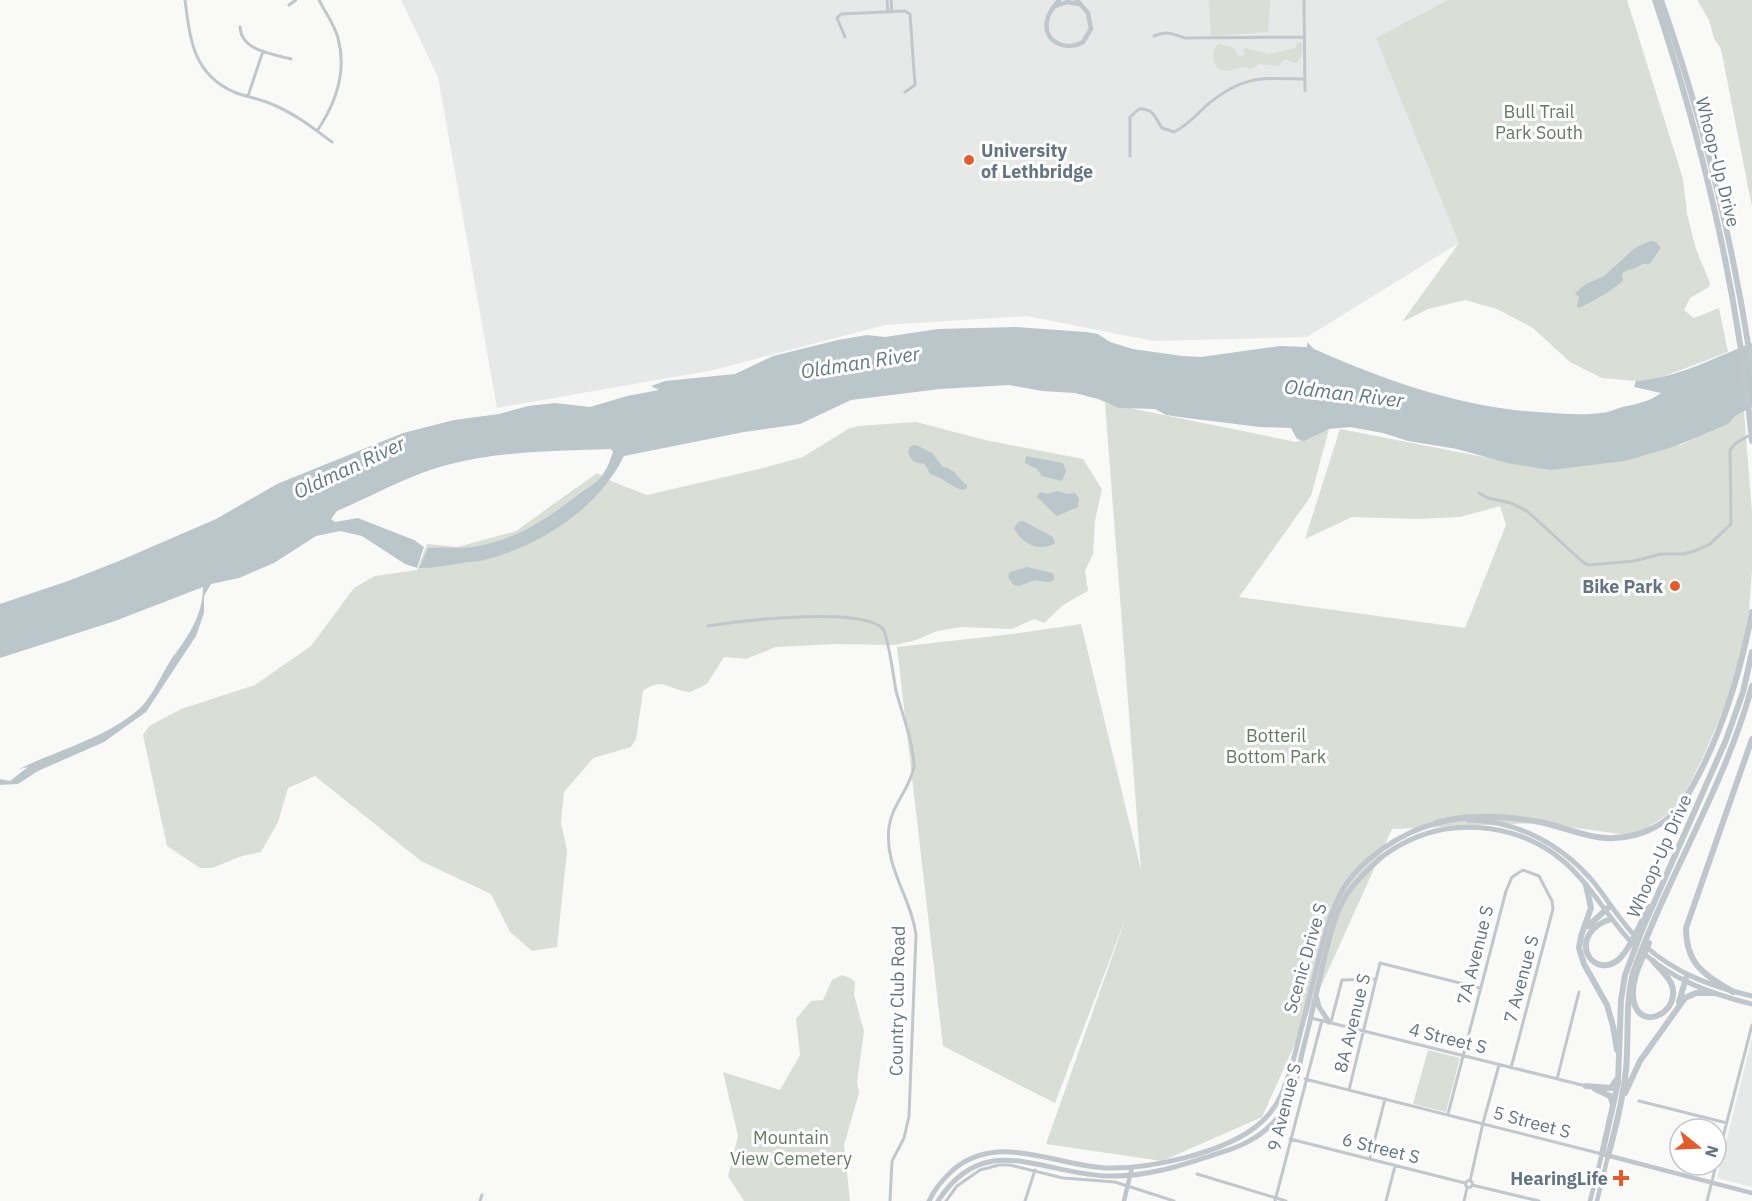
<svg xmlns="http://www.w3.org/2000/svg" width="1752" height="1201" font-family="'IBM Plex Sans',sans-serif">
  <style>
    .built { fill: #e7e8e8 }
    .green { fill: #d9ded6 }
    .water { fill: #bbc6cb }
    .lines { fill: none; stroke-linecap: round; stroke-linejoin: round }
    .street { stroke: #c2c7cb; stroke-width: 3 }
    .secondary { stroke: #c0c7cc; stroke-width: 4.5 }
    .primary { stroke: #c0c7cc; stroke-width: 5 }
    .highway { stroke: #c0c7cc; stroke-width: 6 }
    .poi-dot { fill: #e75a29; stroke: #fff; stroke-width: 2 }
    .labels { text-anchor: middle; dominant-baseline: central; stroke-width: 6; stroke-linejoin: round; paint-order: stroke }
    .park-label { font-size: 18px; fill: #667a63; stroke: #fff }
    .poi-label { font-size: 18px; font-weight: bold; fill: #647483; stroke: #fff; text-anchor: end }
    .street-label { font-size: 18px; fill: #647483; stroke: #fff }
    .water-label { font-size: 20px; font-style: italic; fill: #637a83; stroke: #fff }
  </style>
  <rect width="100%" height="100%" fill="#f9f9f7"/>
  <path class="built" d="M401,0H1536L1459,243L1307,337L1153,341L1027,316L885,325L714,370L497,408L438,77Z
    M1752,1038V1187L1717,1178Z"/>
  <path class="green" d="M1209,0H1270L1268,32L1211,36Z
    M1448,0H1627L1683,179L1687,214L1696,249L1710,283L1709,287L1690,298L1684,310L1694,318L1719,308L1728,352L1657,379L1636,381L1602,378L1570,362L1533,328L1497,309L1465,300L1428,309L1402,322L1459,243L1376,38Z
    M1697,0H1752V207L1721,49L1714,38L1709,20Z
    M1298,42L1302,43L1303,51L1298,62L1294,63L1285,59L1279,66L1258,64C1257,65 1256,67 1255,67C1250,70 1250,68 1245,67C1237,67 1229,73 1221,70C1211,66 1211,50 1218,44L1234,48L1237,55L1242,56L1245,54L1243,49L1246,48L1269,54L1295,48Z
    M1105,403L1296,442L1329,429L1311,496L1239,597L1465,628L1506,525L1500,506L1460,517L1419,519L1352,517L1305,539L1340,429L1550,470L1681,445L1744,411L1752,513V569L1749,610L1737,678L1704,755L1678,808L1634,836L1541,823L1392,829L1262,1117L1162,1161L1046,1144L1128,912L1055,1103L943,1046L897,647L1012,634L1081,624L1141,870Z
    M916,422L985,440L1083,459L1102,489L1095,521L1093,554L1085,571L1088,591L1063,605L1044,623L1034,619L1012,629L961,627L937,631L916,640L895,645L836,644L776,647L746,659L724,657L707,684L690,692C669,690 663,676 643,691L636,739L631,747L593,758L564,792L561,823L567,850L557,947L532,951L510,932L491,894L421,861L315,776L288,788L278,822L261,852L242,856L212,868H200L167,846L143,735L149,726L181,709L255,685L311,646L354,588L375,576L417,570L427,544L457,547L516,531L597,473L613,482L647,495L759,469L803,457L848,429L858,426Z
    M842,975L850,978L855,982L854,995L864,1031L857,1082L859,1093L844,1145L850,1201H744L728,1176L738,1136L723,1072L780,1090L800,1055L796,1019L811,1001L823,1000L832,980Z
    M1428,1050L1460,1058L1446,1112L1413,1104Z"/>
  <path class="water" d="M1650,241L1656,242L1661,248C1656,253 1653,262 1649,264H1642C1636,269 1629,269 1622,273L1623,280C1619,287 1588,304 1579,308L1577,306L1579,297L1575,293L1586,284L1604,276L1635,248Z
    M1016,327L1086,332L1098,334L1110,342L1133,349L1182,356L1201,357L1280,346L1307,347V342L1314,349C1385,380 1459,407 1537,412C1558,413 1580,416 1601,413C1607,413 1613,410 1619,408C1634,404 1648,403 1661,393L1634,387L1636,381C1677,378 1714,358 1752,343V407L1735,416L1728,424L1676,446L1625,461L1550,470L1507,463L1457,449L1408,441L1383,433L1350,427L1329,429L1304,441L1297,439L1291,428L1260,427L1187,418L1166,415L1155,409L1119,408L1098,399L1075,393L1042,391L1009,385L940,389L851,400L800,424L744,432L624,456C598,509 540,546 484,560C475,562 465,562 456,564C444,566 432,568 419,568L428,548C445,546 461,550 478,546C519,538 547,519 579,494C586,489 596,483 601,477C607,469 610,461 613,452L611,449C552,451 490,451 433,469C403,479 367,498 337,511L331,519L335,522L358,518L414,540L424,547L417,568L405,564L362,536L340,531L316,536L274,563L239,578L211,584L204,596V613L196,636L146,712L104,742L38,771L18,784L0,785V779L10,781L28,767L19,769C58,750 106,738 139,709C151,699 163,672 172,658C188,637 203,615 203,587L115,621L0,658V604L68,581L119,561L216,519L277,484L403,433L454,420L499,414L528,406L555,403L590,407L627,396L659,390L651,386L665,381L735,374L773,356L838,340L867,335L885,337L938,329Z
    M916,445L932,453L943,467C955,468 958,479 967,485V488L963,490C951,487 942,477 930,474C922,458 927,467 913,461C909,456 906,451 911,446Z
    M1026,456L1063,463L1066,471L1062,481L1042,476L1037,469L1025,463Z
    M1057,491L1068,494L1075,493L1079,498L1078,507L1057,516L1037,497L1040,492L1047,494Z
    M1023,521L1053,537L1055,543C1040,553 1021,543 1014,528L1018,522Z
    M1027,567L1052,573L1054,575V580C1046,585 1041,579 1033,581C1022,583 1015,593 1008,576L1010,572Z"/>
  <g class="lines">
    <path class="street" d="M185,0C190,39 193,74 234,92C247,97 261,99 274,105C295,114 313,128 332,142
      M887,0L888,12
      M891,0L892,12
      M1304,0L1305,91
      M289,5L296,0
      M240,27C241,51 273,54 291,59
      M1154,36C1169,30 1171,34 1185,38L1305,37
      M845,37L837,18L841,14L905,11L910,14L915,85L905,92
      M248,96L263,51
      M317,131C336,103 347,71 338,38C334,24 325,12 319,0
      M1130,156V117L1139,109C1154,108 1155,118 1162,128L1174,132C1187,126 1197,114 1207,105C1243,75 1261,78 1305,79
      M1479,493L1488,498L1511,503L1527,511L1584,563L1589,565L1634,561L1661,554H1683L1695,551L1710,544L1731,524L1730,450L1736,443L1750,435
      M708,626C738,621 862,606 883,629C888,635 894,680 896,691C902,713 914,745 914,767C910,789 892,804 889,827C884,868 911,896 916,935L909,1116L904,1138L892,1161L890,1201
      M1311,1018L1586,1086
      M1331,1022L1342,980L1376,979
      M1305,1079L1602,1154
      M1557,1079L1579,992
      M1349,1090L1380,963L1480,988
      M1639,1101L1727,1123
      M1448,1114L1506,891L1512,877L1523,870L1539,876L1552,901L1553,909L1511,1068
      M1290,1139L1465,1183
      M1370,1158L1385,1099
      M1716,1164L1752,1025
      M1197,1174L1286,1201
      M1465.5 1184a3.5 3.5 0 1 1 7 0a3.5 3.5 0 1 1-7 0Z
      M1470,1181L1483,1123L1499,1065
      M1472,1185L1539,1201
      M480,1201L482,1195
      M946,1201L957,1186L980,1170L999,1165H1010L1063,1178L1115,1182L1174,1201
      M1025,1201L1035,1170
      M1275,1201L1322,1020
      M1386,1201L1395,1166
      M1464,1201L1467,1188
      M1707,1201L1716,1165"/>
    <path class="secondary" d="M1059,0C1054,6 1048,13 1047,21C1043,42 1066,52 1083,42L1091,29L1088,13L1077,0
      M1056,6L1067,2L1079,4
      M1124,1201L1132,1167
      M1590,1201L1602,1154L1752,1193
      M1597,1201L1608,1156"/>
    <path class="primary" d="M1468,820C1517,821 1559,843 1591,879C1607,898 1619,920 1637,938
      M1644,945C1675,973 1712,987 1752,996
      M1641,951C1673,980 1711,994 1752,1004
      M1317,998L1319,1007L1329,1022
      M929,1201C935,1188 944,1178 954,1169C1000,1132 1056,1166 1107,1168C1151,1169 1224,1153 1258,1125C1282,1106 1288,1078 1296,1050C1303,1022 1310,994 1317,966C1323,941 1329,915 1341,893C1358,860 1403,831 1438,823
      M938,1201C985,1128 1043,1175 1109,1176C1146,1177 1179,1166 1213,1155C1225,1151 1238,1148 1249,1141C1266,1132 1281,1117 1289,1100C1296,1085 1299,1069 1302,1053C1309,1027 1315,1000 1321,973C1327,948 1332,922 1344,899C1354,882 1368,869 1383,856C1403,841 1429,830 1454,828C1492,824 1532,835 1562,860C1591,884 1608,919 1634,945"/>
    <path class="highway" d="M1655,0C1703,143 1738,290 1752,441
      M1661,0C1703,120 1734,245 1752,370
      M1436,823C1469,814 1506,816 1540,822C1559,826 1578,834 1597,837C1622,841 1650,834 1670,817C1682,807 1690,791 1698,776C1725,724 1741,670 1752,612
      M1586,885L1591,908L1581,936L1579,948L1584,964L1607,1005L1613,1026L1617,1050
      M1611,919C1566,933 1590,981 1618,960C1630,950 1641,922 1649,907
      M1588,926L1610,906
      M1649,943C1642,960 1629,982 1634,1002C1641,1033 1683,1011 1671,983C1667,975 1659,968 1653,961
      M1733,992C1704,974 1686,965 1686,928L1752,739
      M1679,1002L1687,975
      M1586,1086L1611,1088L1617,1079
      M1595,1089L1610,1096L1613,1104
      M1625,1093L1640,1061L1685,998L1696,993H1713
      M1602,1154L1618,1083L1621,1000L1625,975L1642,930L1726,740L1743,692L1752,652
      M1608,1156C1616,1127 1623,1099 1626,1070C1629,1037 1625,1005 1633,973C1668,875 1725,786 1752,686"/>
  </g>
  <g class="poi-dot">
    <circle cx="969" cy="160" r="6"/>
    <circle cx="1675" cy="586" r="6"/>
    <path d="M1618 1169h6v6h6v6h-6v6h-6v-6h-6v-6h6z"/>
  </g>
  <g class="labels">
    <g class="park-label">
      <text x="1539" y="111">Bull Trail<tspan x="1539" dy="21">Park South</tspan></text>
      <text x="1276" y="735">Botteril<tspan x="1276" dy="21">Bottom Park</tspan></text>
      <text x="791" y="1137">Mountain<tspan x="791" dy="21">View Cemetery</tspan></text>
    </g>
    <g class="poi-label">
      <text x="981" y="150" text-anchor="start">University<tspan x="981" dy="21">of Lethbridge</tspan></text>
      <text x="1663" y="586">Bike Park</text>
      <text x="1608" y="1178">HearingLife</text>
    </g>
    <g class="street-label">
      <text transform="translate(1718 162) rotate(76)">Whoop-Up Drive</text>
      <text transform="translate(1659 856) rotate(-66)">Whoop-Up Drive</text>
      <text transform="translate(1475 955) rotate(-76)">7A Avenue S</text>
      <text transform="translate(1305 958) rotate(-74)">Scenic Drive S</text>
      <text transform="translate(1521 979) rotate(-75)">7 Avenue S</text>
      <text transform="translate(897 1001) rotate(-89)">Country Club Road</text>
      <text transform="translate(1352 1023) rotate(-76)">8A Avenue S</text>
      <text transform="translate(1448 1038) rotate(14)">4 Street S</text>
      <text transform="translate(1284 1107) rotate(-76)">9 Avenue S</text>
      <text transform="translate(1532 1122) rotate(15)">5 Street S</text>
      <text transform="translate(1381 1148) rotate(14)">6 Street S</text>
    </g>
    <g class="water-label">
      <text transform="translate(860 362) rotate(-9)">Oldman River</text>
      <text transform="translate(1344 393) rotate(7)">Oldman River</text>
      <text transform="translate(349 467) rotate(-25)">Oldman River</text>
    </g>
  </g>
  <g transform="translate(1698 1147) rotate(108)"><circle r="28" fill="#ffffff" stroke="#c1c7cd" stroke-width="1.5"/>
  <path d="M0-4.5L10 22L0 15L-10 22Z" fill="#e75a29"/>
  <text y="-9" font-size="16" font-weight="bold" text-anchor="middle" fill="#647483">N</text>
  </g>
</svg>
